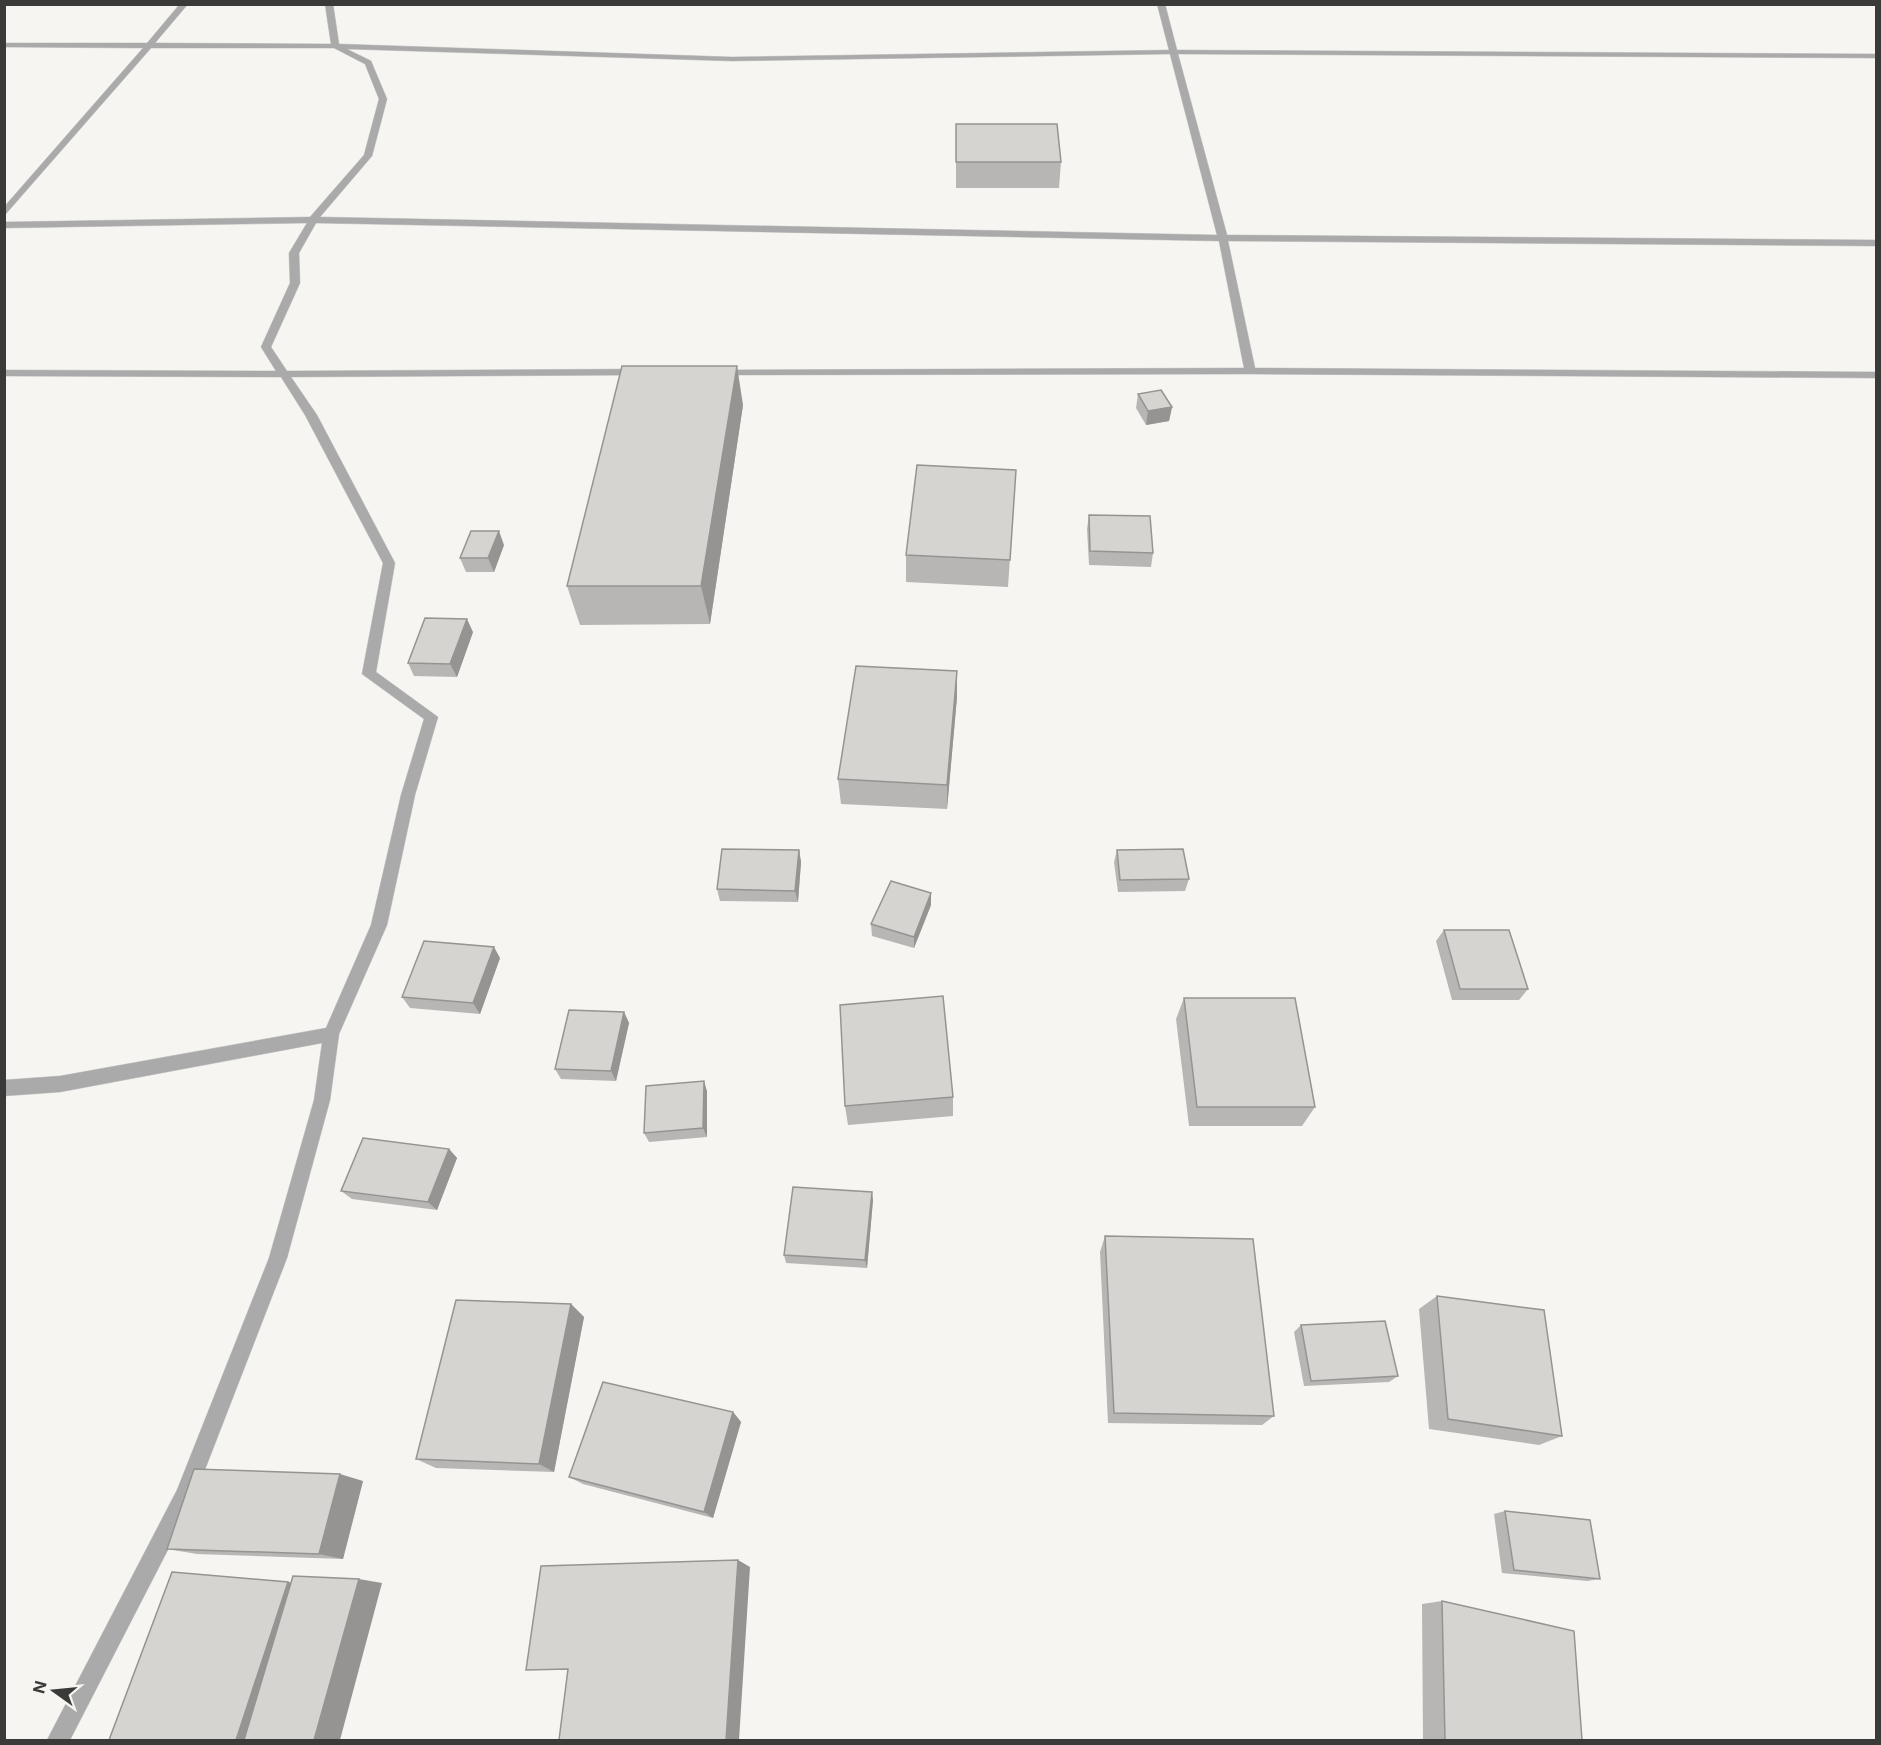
<svg xmlns="http://www.w3.org/2000/svg" width="1881" height="1745" font-family="Inter,sans-serif">
  <style>
    .lines { fill: none; stroke-linecap: round; stroke-linejoin: round }
    .street-casing { stroke: #d0d0cd; stroke-width: 1 }
    .street { fill: #aaaaab; fill-rule: evenodd }
    .wall { fill: #b7b6b4 }
    .shaded-wall { fill: #959492 }
    .building { fill: #d5d4d1; stroke: #959492; stroke-width: 1.5 }
  </style>
  <rect width="100%" height="100%" fill="#f6f5f2"/>
  <g class="lines">
    <defs>
      <path id="street" d="M180,4H188L155,43L331,44L325,4H333L339,44L732,57L1169,50L1157,4H1165L1177,50L1876,54V58L1178,54L1227,235L1876,240V246L1228,241L1255,368L1876,372V378L1250,374L718,375L714,374V370L1244,368L1219,241L316,223L299,253L300,283L271,347L287,371L640,369L645,372L640,375L291,377L317,415L395,563L376,672L438,717L415,795L387,925L339,1034L330,1100L287,1258L192,1503L70,1740H47L177,1490L269,1258L314,1100L322,1043L60,1092L4,1096V1080L60,1076L326,1028L371,925L401,795L424,719L362,674L383,563L305,415L281,377L4,376V370L276,371L261,347L290,283L289,253L307,223L4,228V222L310,217L364,155L379,99L365,64L334,48H151L4,216V207L143,48L4,47V43H147ZM347,49L732,61L1170,54L1217,235L320,217L372,156L387,99L371,61Z"/>
    </defs>
    <use href="#street" class="street-casing"/>
    <use href="#street" class="street"/>
  </g>
  <path class="wall" d="M956,124L1061,162L1059,188H956Z
    M1138,394L1172,407L1169,421L1146,425L1136,408Z
    M743,405L710,624L580,625L567,586Z
    M1016,470L1008,587L906,582V555Z
    M1089,515L1153,553L1151,567L1089,565L1087,529Z
    M504,545L494,572H466L460,558Z
    M473,632L457,677L414,676L408,663Z
    M957,697L947,809L841,804L838,779Z
    M799,850L801,862L798,902L720,901L717,889Z
    M1117,850L1189,879L1185,891L1118,892L1114,862Z
    M931,893V905L914,948L872,936L871,924Z
    M1444,930L1528,989L1519,1000H1452L1436,941Z
    M500,958L480,1014L410,1008L402,997Z
    M1184,998L1315,1107L1302,1126H1189L1176,1019Z
    M624,1012L629,1023L616,1081L561,1079L555,1069Z
    M707,1091V1137L649,1142L644,1133Z
    M953,1097V1116L848,1125L845,1106Z
    M449,1149L457,1158L437,1210L352,1199L341,1191Z
    M873,1200L867,1268L786,1263L784,1255Z
    M1105,1236L1274,1416L1262,1425L1108,1423L1100,1252Z
    M1437,1296L1562,1436L1539,1445L1429,1429L1419,1309Z
    M571,1304L584,1317L554,1472L436,1468L416,1459Z
    M1301,1325L1398,1376L1389,1382L1304,1386L1294,1332Z
    M733,1412L741,1422L713,1518L583,1484L569,1477Z
    M363,1481L343,1559L197,1554L167,1549Z
    M1505,1511L1600,1579L1587,1581L1502,1573L1494,1514Z
    M1442,1601L1582,1740H1423L1422,1604Z"/>
  <path class="shaded-wall" d="M737,366L743,405L710,624L701,586Z
    M1172,407L1169,421L1146,425L1148,411Z
    M499,531L504,545L494,572L488,558Z
    M467,619L473,632L457,677L450,664Z
    M957,671V697L947,809V785Z
    M799,850L801,862L798,902L795,891Z
    M931,893V905L914,948V937Z
    M494,947L500,958L480,1014L473,1003Z
    M624,1012L629,1023L616,1081L611,1071Z
    M704,1081L707,1091V1137L703,1128Z
    M449,1149L457,1158L437,1210L428,1202Z
    M872,1192L873,1200L867,1268L865,1260Z
    M571,1304L584,1317L554,1472L539,1464Z
    M733,1412L741,1422L713,1518L704,1512Z
    M340,1474L363,1481L343,1559L319,1554Z
    M738,1560L750,1567L739,1740H726Z
    M359,1579L382,1583L340,1740H314Z
    M288,1582L314,1586L265,1740H236Z"/>
  <path class="building" d="M956,124H1057L1061,162H956Z
    M622,366H737L701,586H567Z
    M1161,390L1172,407L1148,411L1138,394Z
    M917,465L1016,470L1010,560L906,555Z
    M1089,515L1150,516L1153,553L1090,551Z
    M471,531H499L488,558H460Z
    M425,618L467,619L450,664L408,663Z
    M856,666L957,671L947,785L838,779Z
    M722,849L799,850L795,891L717,889Z
    M1183,849L1189,879L1120,880L1117,850Z
    M891,881L931,893L914,937L871,924Z
    M1444,930H1509L1528,989H1460Z
    M424,941L494,947L473,1003L402,997Z
    M943,996L953,1097L845,1106L840,1005Z
    M1184,998H1295L1315,1107H1197Z
    M569,1010L624,1012L611,1071L555,1069Z
    M704,1081L703,1128L644,1133L646,1086Z
    M363,1138L449,1149L428,1202L341,1191Z
    M793,1187L872,1192L865,1260L784,1255Z
    M1105,1236L1253,1239L1274,1416L1114,1413Z
    M1437,1296L1544,1310L1562,1436L1448,1419Z
    M456,1300L571,1304L539,1464L416,1459Z
    M1385,1321L1398,1376L1311,1381L1301,1325Z
    M603,1382L733,1412L704,1512L569,1477Z
    M194,1469L340,1474L319,1554L167,1549Z
    M1505,1511L1590,1520L1600,1579L1514,1570Z
    M738,1560L726,1740H559L568,1669L526,1670L541,1566Z
    M172,1572L288,1582L236,1740H109Z
    M293,1576L359,1579L314,1740H244Z
    M1442,1601L1574,1631L1582,1740H1445Z"/>
  <rect width="1881" height="1745" fill="none" stroke="#3a3a38" stroke-width="12"/>
  <g transform="translate(54 1691) rotate(285)" stroke="#f6f5f2" stroke-width="4.5" paint-order="stroke">
  <path d="M0-4.5L10 22L0 15L-10 22Z" fill="#3a3a38"/>
  <text y="-9" font-size="16" font-weight="bold" text-anchor="middle" fill="#3a3a38">N</text>
  </g>
</svg>
